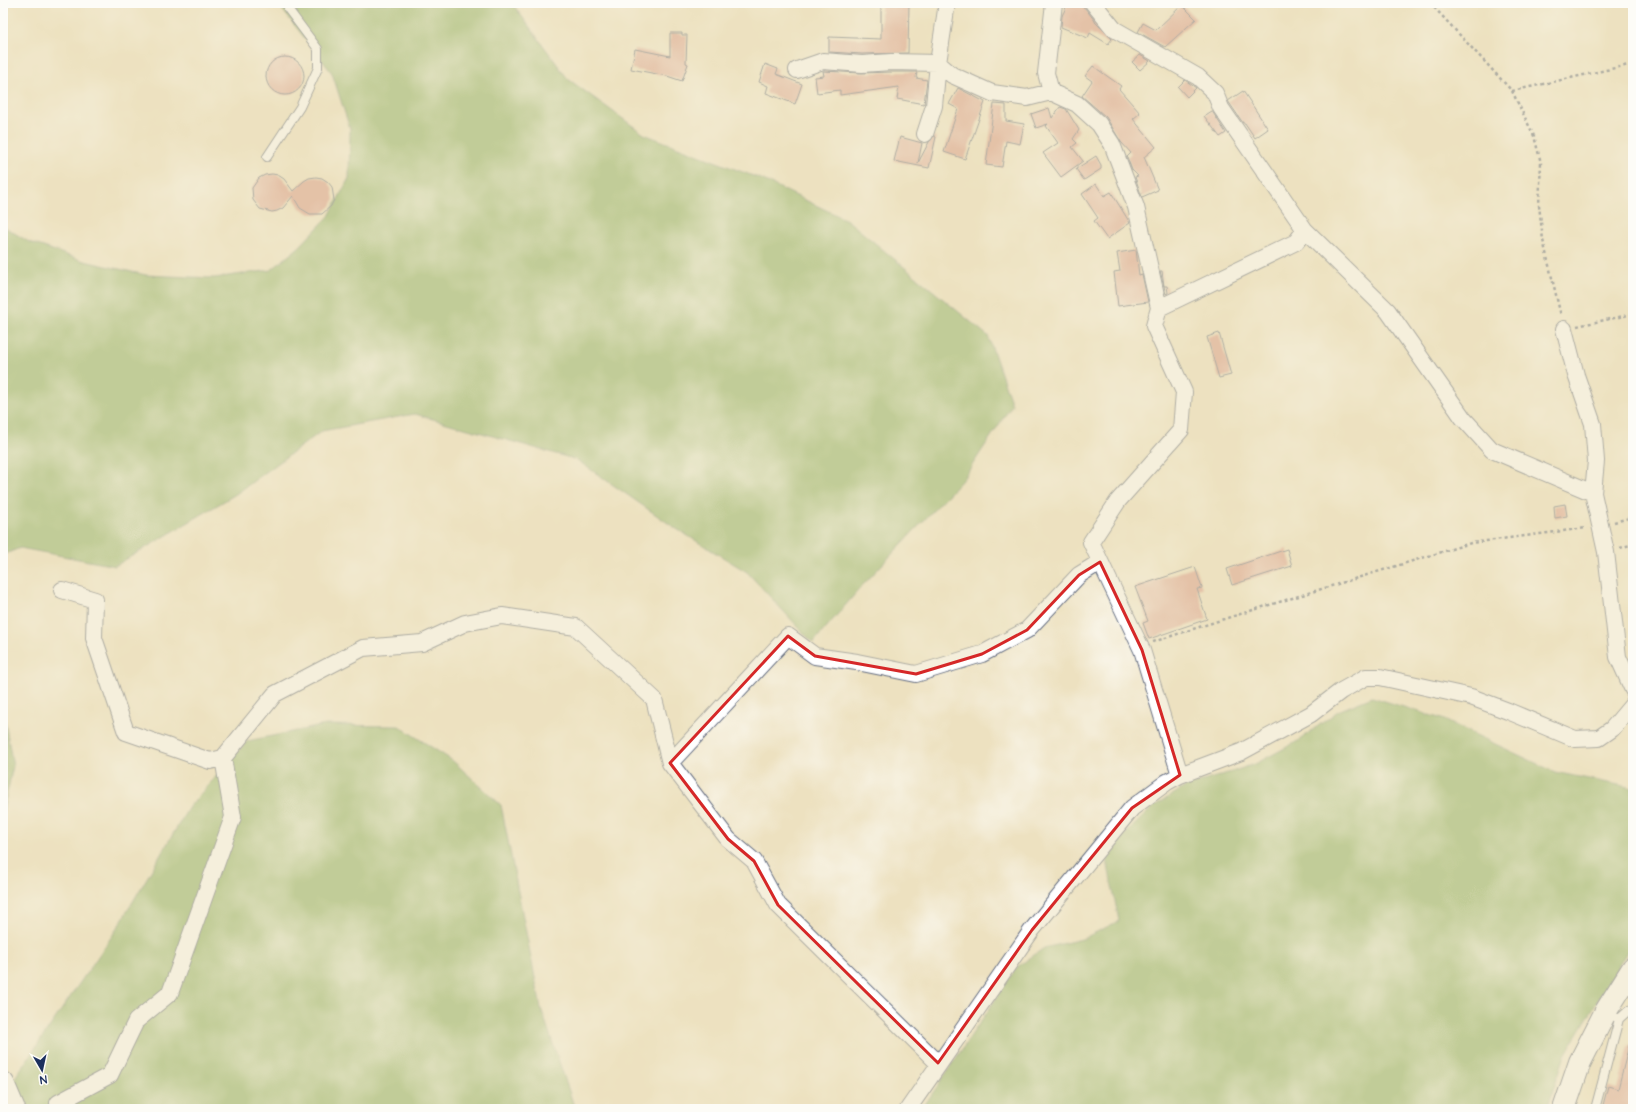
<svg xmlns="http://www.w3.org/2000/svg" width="1636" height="1112" font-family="'Architects Daughter',sans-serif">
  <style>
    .forest { fill: #8db268; stroke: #547063 }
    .building { fill: #da9b8b }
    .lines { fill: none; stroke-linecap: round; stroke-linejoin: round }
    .lane-casing { stroke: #646d80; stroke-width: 10 }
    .street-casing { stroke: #646d80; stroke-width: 18 }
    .secondary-casing { stroke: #646d80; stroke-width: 24 }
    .primary-casing { stroke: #646d80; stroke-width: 24 }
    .path { stroke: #646d80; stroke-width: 2.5; stroke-dasharray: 3 3; stroke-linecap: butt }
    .lane { stroke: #fff; stroke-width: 8 }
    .street { stroke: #fff; stroke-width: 16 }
    .secondary { stroke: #fff; stroke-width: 22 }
    .primary { stroke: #fff; stroke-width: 22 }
    .marked { fill: none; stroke: #d62828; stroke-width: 3; stroke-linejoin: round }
  </style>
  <rect width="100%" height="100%" fill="#fdfcf7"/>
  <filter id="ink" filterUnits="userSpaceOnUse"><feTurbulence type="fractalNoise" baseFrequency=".025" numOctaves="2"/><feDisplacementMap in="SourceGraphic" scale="8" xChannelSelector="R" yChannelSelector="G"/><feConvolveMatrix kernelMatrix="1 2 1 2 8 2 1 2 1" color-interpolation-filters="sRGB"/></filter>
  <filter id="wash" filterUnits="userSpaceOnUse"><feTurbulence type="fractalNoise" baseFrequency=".012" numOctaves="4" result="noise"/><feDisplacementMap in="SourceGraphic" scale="16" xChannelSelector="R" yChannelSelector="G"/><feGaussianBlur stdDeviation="0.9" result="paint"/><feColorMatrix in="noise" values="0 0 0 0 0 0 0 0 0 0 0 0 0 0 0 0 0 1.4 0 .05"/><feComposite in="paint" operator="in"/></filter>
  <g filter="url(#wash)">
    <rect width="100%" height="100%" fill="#ede1c0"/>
    <path class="forest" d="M277,3H512L568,79L644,134L761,179L847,220L988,336L1012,405L963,479L862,586L813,643L747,572L675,528L577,460L415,414L322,431L236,494L115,566L20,548L3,555V226L29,242L84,261L146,275L214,278L271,270L299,247L329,216L349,178L350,129L332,73Z
      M1372,697L1442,719L1555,772L1633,788V942L1565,1055L1547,1109H922L1017,967L1044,948L1082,939L1119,921L1107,861L1124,835L1154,806L1185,787L1255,764L1298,741L1338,711Z
      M3,710L13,766L3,812Z
      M326,725L399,726L453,761L501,805L541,1008L575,1109H3V1095L116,930L189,807L247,741Z"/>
    <g id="blocks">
      <path class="building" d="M881,3H909L908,53L862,54L829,52V37L881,39Z
        M1068,3H1073L1085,8L1095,21V22L1112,39L1108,44L1090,33L1088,38L1061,27L1062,16Z
        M1182,5L1196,19L1165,47L1138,32L1143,23L1156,30Z
        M670,33H682V35H687L686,63L688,64L682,81L667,76L631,69L635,49L670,56Z
        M1140,55L1150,61L1140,70L1132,62Z
        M266 76a19 19 0 1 1 38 0a19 19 0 1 1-38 0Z
        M765,64L778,69L776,74L802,84L795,104L766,93L768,86L759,82Z
        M1093,66L1121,86L1119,89L1140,113L1133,119L1156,147L1144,157L1158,190L1142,197L1135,177L1138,176L1132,170L1127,157L1131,153L1121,142L1106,117L1082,96L1092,81L1085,76Z
        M823,71L861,73L891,72H917L916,78L927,80L924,104L897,99L899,87L840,95V90L817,93L815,77L824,76Z
        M1185,80L1196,88L1187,97L1178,87Z
        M958,88L985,102L965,159L944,152L958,109L949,104Z
        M1243,91L1268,129L1255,138L1245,123H1243L1228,101Z
        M994,104L1006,105V121L1024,124L1020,144L1006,141L1002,167L986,165Z
        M1060,107L1066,109L1079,130L1073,139L1077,143L1072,147L1083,161L1061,177L1043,153L1058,143L1046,126L1048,124L1036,128L1031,114L1049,108L1052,118Z
        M1212,111L1226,133L1220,137L1204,116Z
        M934,136L936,137L929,168L894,161L900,137L922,143L918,163L929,142Z
        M1096,156L1101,165V169L1084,180L1076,169Z
        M272,174L278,175L284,179L293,191L304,181L309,178L316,177L322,178L328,182L332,187L334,200L331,206L322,214H310L300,208L293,196L283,208L277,211L272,212L260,209L253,200L252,188L259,178L265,175Z
        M1096,184L1104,196L1111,192L1130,223L1107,239L1094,221L1098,218L1082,194Z
        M1136,250L1139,275L1142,274L1148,302L1118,306L1114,272L1120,271L1117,253Z
        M1160,271H1162L1164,286H1167L1168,293L1166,294Z
        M1219,333L1231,375L1219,378L1207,337Z
        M1565,504L1567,516L1555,518L1554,506Z
        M1287,549L1292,566L1232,585L1227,569Z
        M1195,567L1202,588L1197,589L1207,619L1149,639L1143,623L1148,621L1135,587Z
        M1629,1045L1633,1046V1109H1602L1608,1086L1618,1089Z"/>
    </g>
  </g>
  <g filter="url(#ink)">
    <use href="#blocks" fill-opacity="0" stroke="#646d80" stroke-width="1"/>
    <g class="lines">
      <defs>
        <path id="lane" d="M267,157L300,107L318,68V49L288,9L290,3
          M1615,1017L1619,1019L1628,1011L1633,1010
          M1595,1109L1619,1019"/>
        <path id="street" d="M1093,3L1114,29L1198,77L1215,93L1221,108L1305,230L1296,242L1159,308
          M797,70L823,61L862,64L891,62L938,63L934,106L925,134
          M1051,92L1046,73L1054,3
          M1305,230L1388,311L1463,418L1492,450L1593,493
          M1564,329L1576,375L1593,424L1596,461L1593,493L1606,552L1618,657L1633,690
          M62,590L95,600L94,638L126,732L210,761L223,758
          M670,763L788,636L815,656L857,662L916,674L982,654L1027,630L1079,575L1100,562
          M1180,775L1241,752L1311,714L1341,691L1366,677H1380L1471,697L1508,711L1575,739L1599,738L1612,729L1633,704
          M58,1103L110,1075L136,1021L170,993L233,817L223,758L275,694L363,648L422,643L465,623L502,616L576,627L654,699L670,763L728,839L754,861L778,905L938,1063
          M908,1109L1032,930L1132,808L1167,782L1180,775L1142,650L1091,542L1118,501L1181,430L1184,392L1154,326L1159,308L1136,207L1112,144L1099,124L1077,104L1051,92L1027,98L992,93L952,75L938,63L947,3"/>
        <path id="secondary" d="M1564,1109L1580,1062L1606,1011L1633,968"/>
        <path id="primary" d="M3,1083L14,1109"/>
      </defs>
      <use href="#lane" class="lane-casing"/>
      <use href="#street" class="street-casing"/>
      <use href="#secondary" class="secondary-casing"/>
      <use href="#primary" class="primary-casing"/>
      <path class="path" d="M1430,3L1512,91L1534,136L1541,163L1539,205L1543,240L1561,316
        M1512,91L1633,64
        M1577,326L1633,314
        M1614,522L1633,517
        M1620,548L1633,544
        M1153,642L1224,619L1471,543L1586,528"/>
      <use href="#lane" class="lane"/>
      <use href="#street" class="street"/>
      <use href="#secondary" class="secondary"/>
      <use href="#primary" class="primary"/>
    </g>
  </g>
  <path d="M0 0H1636V1112H0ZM1100,562L1142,650L1180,775L1132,808L1032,930L938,1063L778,905L754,861L728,839L670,763L788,636L815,656L916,674L982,654L1027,630L1079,575Z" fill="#ede1c0" fill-opacity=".55" fill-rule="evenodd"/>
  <path class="marked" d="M1100,562L1142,650L1180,775L1132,808L1032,930L938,1063L778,905L754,861L728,839L670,763L788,636L815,656L916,674L982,654L1027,630L1079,575Z"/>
  <rect width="1636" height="1112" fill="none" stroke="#fdfcf7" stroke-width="16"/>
  <g transform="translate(42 1070) rotate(171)" stroke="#fdfcf7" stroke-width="3" paint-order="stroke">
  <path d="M0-3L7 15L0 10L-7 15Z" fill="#1b2f5e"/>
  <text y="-6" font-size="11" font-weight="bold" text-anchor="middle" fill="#1b2f5e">N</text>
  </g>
</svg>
